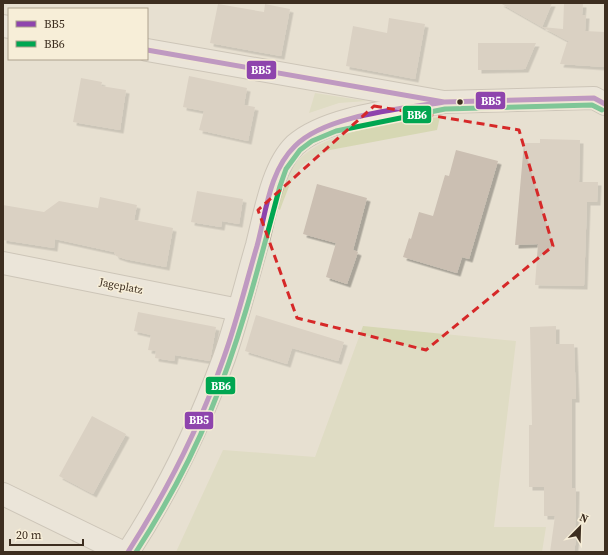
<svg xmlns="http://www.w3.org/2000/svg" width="608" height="555" font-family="'Source Serif 4',serif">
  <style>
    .green { fill: #d6d7b3 }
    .building { fill: #cbbfb2; filter: url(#shadow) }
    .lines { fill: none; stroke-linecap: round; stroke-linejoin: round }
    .minor-casing { stroke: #ada599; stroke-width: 24 }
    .minor { stroke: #efebe3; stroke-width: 22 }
    .bus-1-casing { stroke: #f7eed8; stroke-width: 8 }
    .bus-2-casing { stroke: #f7eed8; stroke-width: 8 }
    .bus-1 { stroke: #8e44ad; stroke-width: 5 }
    .bus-2 { stroke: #00a651; stroke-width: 5 }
    .marked { fill: none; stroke: #d62828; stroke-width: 3; stroke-dasharray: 8 5; stroke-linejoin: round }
    .bus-dot { fill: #3d2e20; stroke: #f7eed8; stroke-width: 1.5 }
    .labels { text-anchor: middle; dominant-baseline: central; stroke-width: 3; stroke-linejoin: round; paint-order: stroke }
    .street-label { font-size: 11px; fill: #3d2e20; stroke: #f7eed8 }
    .line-badge { stroke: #f7eed8; stroke-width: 1.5 }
    .badge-label { font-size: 11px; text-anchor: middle; font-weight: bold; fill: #fff }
  </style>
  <defs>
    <filter id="shadow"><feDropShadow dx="3.5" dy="3.5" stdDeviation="0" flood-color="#0004"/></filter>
  </defs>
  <rect width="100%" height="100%" fill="#e7e0d1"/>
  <path class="green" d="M315,93L367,101L339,103L309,113Z
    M440,117L437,130L330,150C294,164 293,177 280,210L276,208C281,192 285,176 296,163C323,130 399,121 440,117Z
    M363,326L516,341L494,527H546L542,552H176L223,450L315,457Z"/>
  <path class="building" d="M500,3H552L542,27Z
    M564,3L583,4L582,15H586L585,31L605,32V67L560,64L567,42H570L542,27L563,29Z
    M218,4L264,12L265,4L290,9L281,56L210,43Z
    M389,18L425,24L415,79L346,66L353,26L387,33Z
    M478,43H536L525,69L478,70Z
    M189,76L247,88L244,105L255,107L248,141L199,130L204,111L183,107Z
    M81,78L102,82L101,86L126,90L120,130L73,122Z
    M540,139L580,140L579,182H598L597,202H587L584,286L535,285L538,244L515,245L524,143H540Z
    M456,150L498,161L469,259L462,257L457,273L403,257L409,238L411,239L419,212L433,216L445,175L449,176Z
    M317,184L367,198L353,250L358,252L347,284L326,277L336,243L303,234Z
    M197,191L243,199L239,224L222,221L221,227L191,222Z
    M100,197L137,205L134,220L173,228L166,267L125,259L116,256L114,252L55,239L54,248L3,240V205L44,212L59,201L98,208Z
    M138,312L216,327L210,361L175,355L174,361L155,358L156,351L148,350L151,335L134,331Z
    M256,315L344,342L338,361L292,348L287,364L245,351Z
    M556,326V344H574L576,399H572V488H576L575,532L577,533L574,552H550L555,516H544V487H529V425H532L530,327Z
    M92,416L126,434L93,494L59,476Z"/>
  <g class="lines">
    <defs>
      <path id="minor" d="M3,26L9,27
        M147,50L444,102L594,98L605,104
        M3,263L239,310
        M3,494L122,552
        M128,552C168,491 199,426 224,358C237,321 246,283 257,245C265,214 272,167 295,145C327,116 402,110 444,102"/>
    </defs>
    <use href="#minor" class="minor-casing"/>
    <use href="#minor" class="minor"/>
    <defs>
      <path id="bus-1" d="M147,50L444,102L594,98L605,104
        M128,552C167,491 200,426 224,357C237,321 246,283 257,246C266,213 269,171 295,146C326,115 402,109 444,102"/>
      <path id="bus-2" d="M136,552C165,507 191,460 211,410C241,338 260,261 280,186L286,169L300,150L312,141L336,131L445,109L592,105L602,110"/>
    </defs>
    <use href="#bus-1" class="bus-1-casing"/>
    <use href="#bus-2" class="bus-2-casing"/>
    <use href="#bus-1" class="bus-1"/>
    <use href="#bus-2" class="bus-2"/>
  </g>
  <path d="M0 0H608V555H0ZM374,106L519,130L553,246L426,350L297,318L258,210Z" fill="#e7e0d1" fill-opacity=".55" fill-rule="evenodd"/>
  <path class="marked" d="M374,106L519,130L553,246L426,350L297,318L258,210Z"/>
  <circle class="bus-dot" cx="460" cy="102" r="3.5"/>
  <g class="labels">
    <g class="street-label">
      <text transform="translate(121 286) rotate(11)">Jageplatz</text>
    </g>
  </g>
  <g class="line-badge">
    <rect x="246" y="60" width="31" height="20" rx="4" fill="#8e44ad"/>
    <rect x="475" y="91" width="31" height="19" rx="4" fill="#8e44ad"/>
    <rect x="402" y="105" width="30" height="19" rx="4" fill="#00a651"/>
    <rect x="205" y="376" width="31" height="19" rx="4" fill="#00a651"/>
    <rect x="184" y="411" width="30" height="19" rx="4" fill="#8e44ad"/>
  </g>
  <g class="badge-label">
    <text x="261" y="74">BB5</text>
    <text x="491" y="105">BB5</text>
    <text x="417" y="119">BB6</text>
    <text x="221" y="390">BB6</text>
    <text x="199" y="424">BB5</text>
  </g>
  <rect width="608" height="555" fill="none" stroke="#3d2e20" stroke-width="8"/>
  <rect x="8" y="8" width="140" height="52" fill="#f7eed8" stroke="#ada18e"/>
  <rect x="16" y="21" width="20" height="6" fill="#8e44ad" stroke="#ada18e"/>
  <text x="44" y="28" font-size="12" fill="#3d2e20">BB5</text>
  <rect x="16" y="41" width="20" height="6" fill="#00a651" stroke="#ada18e"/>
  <text x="44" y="48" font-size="12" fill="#3d2e20">BB6</text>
  <g transform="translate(580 527) rotate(23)" stroke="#f7eed8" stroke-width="3" paint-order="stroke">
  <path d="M0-3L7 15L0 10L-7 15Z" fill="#3d2e20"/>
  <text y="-6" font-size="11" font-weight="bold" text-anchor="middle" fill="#3d2e20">N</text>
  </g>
  <path d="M10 539v6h73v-6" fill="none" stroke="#3d2e20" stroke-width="2"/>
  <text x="16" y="539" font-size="12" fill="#3d2e20" stroke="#f7eed8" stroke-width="3" paint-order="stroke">20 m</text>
</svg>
